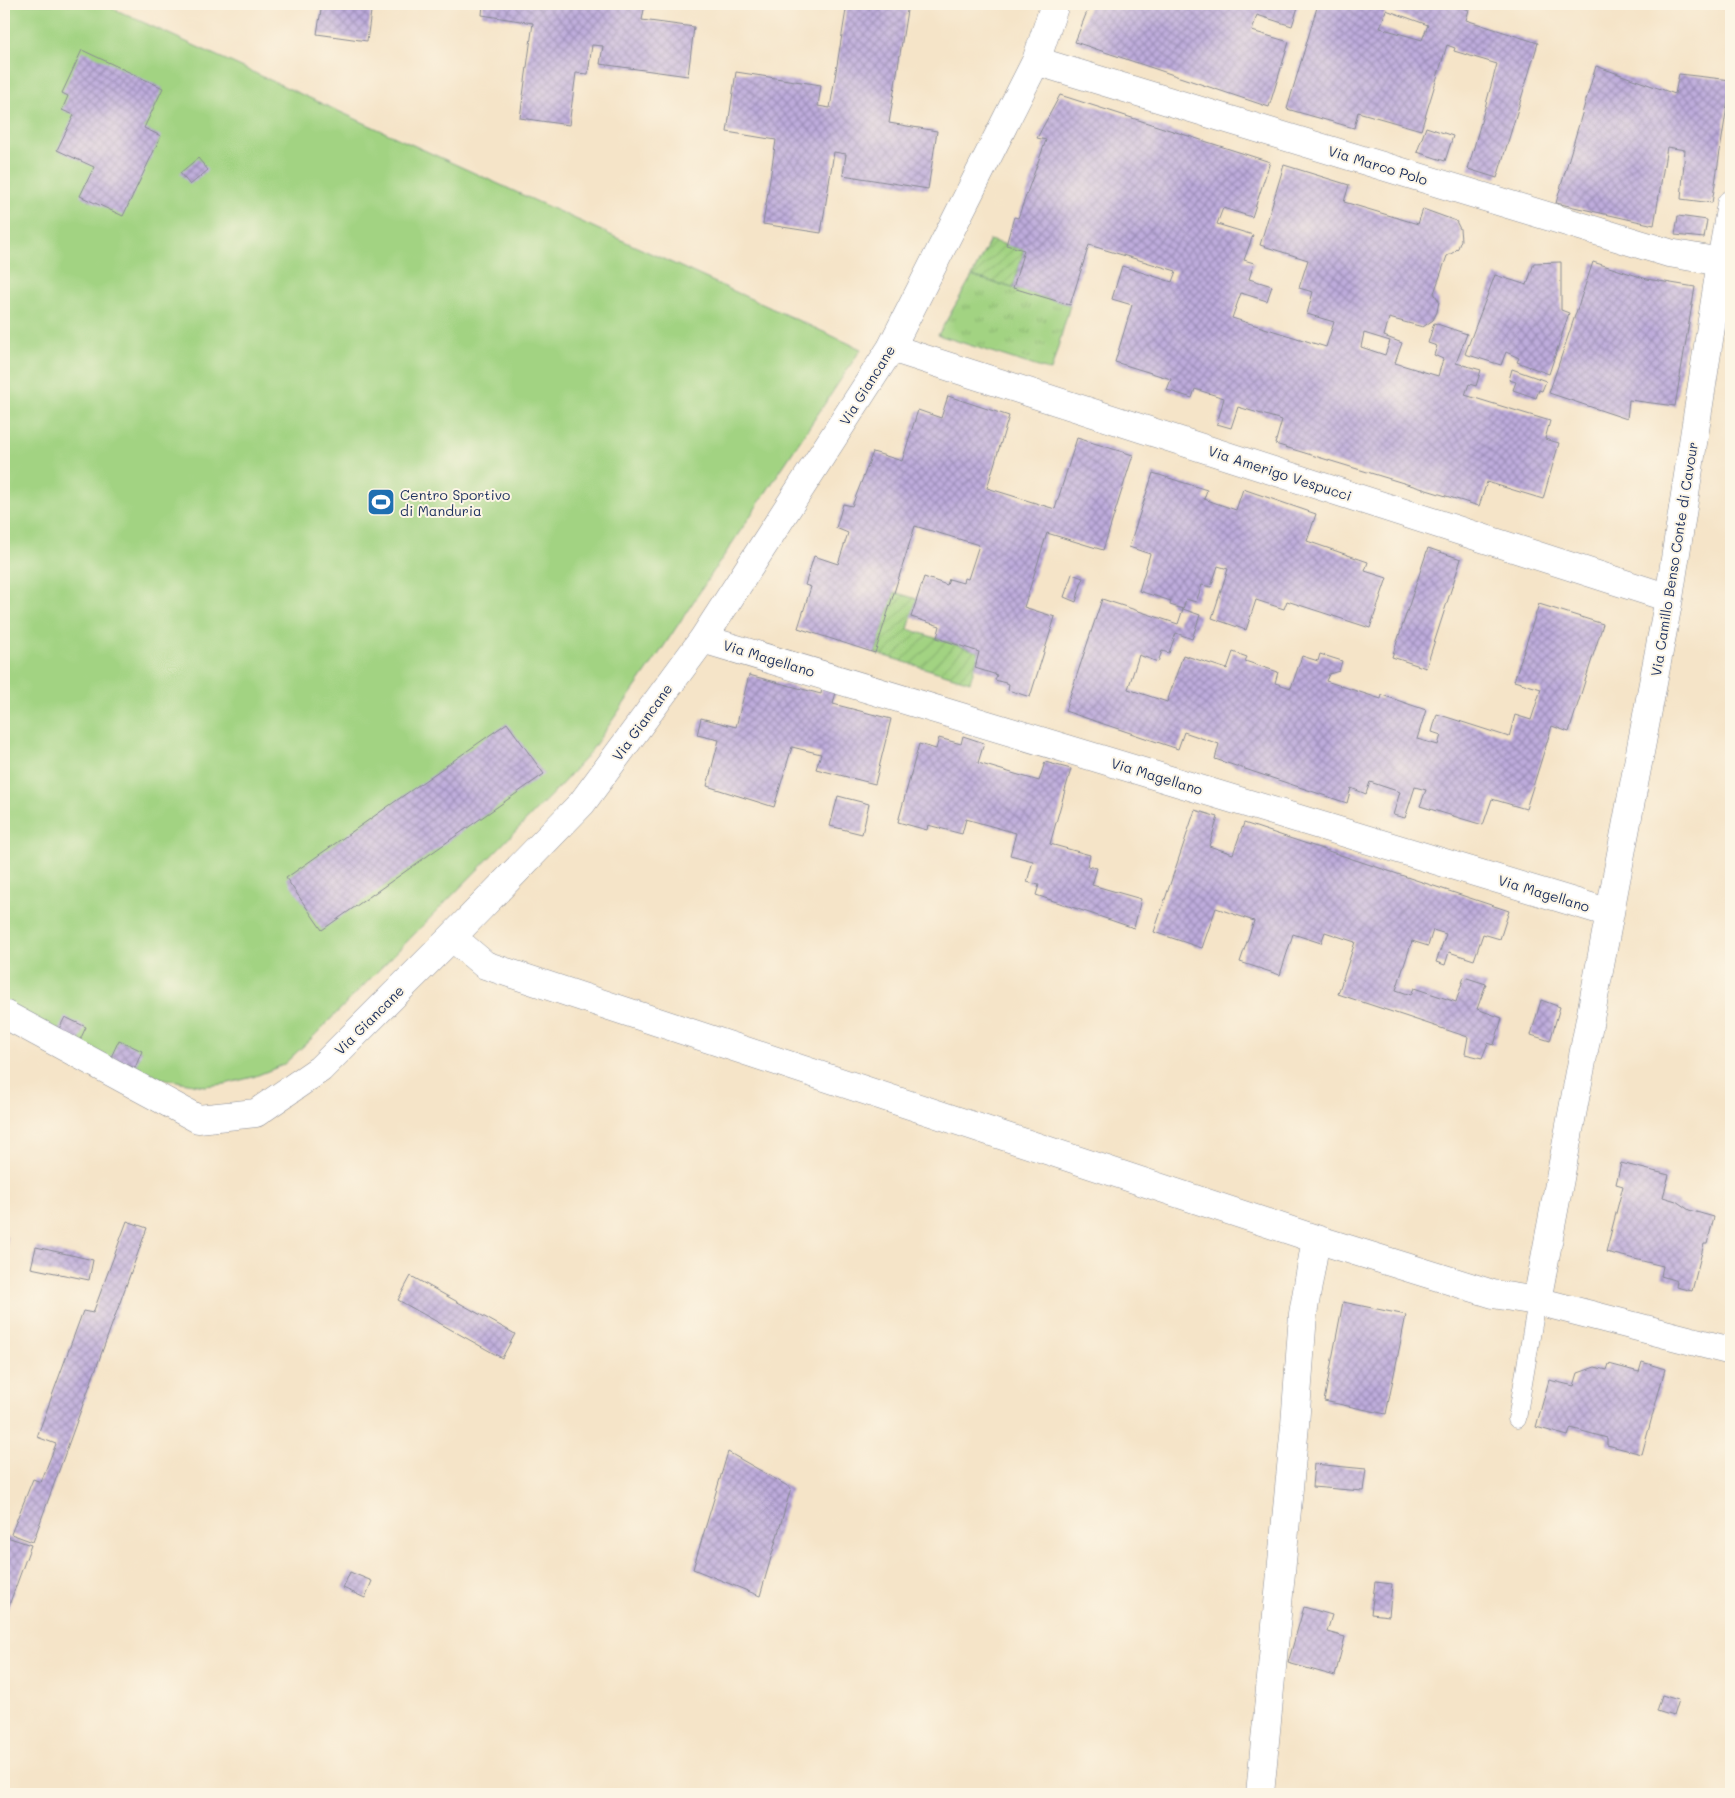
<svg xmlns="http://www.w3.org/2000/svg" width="1735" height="1798" font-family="Mali,sans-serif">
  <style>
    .grass { fill: url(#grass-tufts); stroke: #5e8170 }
    .park { fill: #a2d382; stroke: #5e8170 }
    .garden { fill: url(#garden-furrows); stroke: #5e8170 }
    .building { fill: url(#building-cross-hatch); fill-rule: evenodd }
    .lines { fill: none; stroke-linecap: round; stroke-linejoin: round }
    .lane-casing { stroke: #888a93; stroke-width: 19 }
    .street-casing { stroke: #888a93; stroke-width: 29 }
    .lane { stroke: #fff; stroke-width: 18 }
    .street { stroke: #fff; stroke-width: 28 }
    .labels { text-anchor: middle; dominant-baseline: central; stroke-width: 4; stroke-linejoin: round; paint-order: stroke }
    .street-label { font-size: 14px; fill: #1b2f5e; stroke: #fcf5e5 }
    .poi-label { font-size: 14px; fill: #1b2f5e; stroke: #fcf5e5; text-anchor: start }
  </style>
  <defs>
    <pattern id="grass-tufts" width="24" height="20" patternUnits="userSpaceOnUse" patternTransform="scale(1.25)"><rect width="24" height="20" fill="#a2d382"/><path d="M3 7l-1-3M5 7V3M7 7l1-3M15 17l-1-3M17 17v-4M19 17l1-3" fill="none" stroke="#8bb573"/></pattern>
    <pattern id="garden-furrows" width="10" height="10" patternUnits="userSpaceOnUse" patternTransform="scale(1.25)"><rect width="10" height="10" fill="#a2d382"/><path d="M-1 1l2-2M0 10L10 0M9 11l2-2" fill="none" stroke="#8bb573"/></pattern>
    <pattern id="building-cross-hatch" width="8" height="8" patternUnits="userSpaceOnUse" patternTransform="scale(1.25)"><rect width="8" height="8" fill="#beacdc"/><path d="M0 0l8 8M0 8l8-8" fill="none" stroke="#9a8cb6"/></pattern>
  </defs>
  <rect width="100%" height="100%" fill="#fcf5e5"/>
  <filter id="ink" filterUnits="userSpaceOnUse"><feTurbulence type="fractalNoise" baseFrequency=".02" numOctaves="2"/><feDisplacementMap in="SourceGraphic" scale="10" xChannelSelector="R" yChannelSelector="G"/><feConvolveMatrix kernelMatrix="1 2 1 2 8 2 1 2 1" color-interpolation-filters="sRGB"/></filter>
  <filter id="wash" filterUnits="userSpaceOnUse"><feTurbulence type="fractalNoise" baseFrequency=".0096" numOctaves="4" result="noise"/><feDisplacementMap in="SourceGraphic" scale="20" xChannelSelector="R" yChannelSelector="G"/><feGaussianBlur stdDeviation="1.12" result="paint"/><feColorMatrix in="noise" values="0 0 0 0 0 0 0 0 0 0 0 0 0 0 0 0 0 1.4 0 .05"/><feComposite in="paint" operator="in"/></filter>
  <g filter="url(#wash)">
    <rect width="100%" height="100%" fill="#f5e4c8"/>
    <path class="grass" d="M972,276L1070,305L1051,371L938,335Z"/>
    <path class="park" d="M4,4H103L861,349L658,655L588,755L560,786L312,1038L283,1065L253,1077L225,1084L204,1086L138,1074L4,1001Z"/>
    <path class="garden" d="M990,240L1024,250L1013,288L972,276Z
      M894,592L917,599L908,629L979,652L970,682L875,653Z"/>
    <g id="blocks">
      <path class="building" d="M322,4H372L367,41L317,34Z
        M483,4H645L642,20L694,27L688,76L600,64L603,46L592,45L588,74L576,73L569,125L520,118L533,23L482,15Z
        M847,4H908L889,123L937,131L928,189L843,175L846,154L834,152L821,233L763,224L776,140L727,132L736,72L821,85L818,106L830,108Z
        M1090,4H1299L1292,26L1257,15L1252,31L1289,42L1269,107L1075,42Z
        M1318,4H1451L1469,10L1466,20L1538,43L1497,178L1468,169L1497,64L1454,51L1455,48L1447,45L1421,130L1358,112L1354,128L1287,109ZM1386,10L1428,25L1422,40L1380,28Z
        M1692,4H1731V9L1692,5Z
        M82,50L163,88L144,128L161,136L123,216L80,196L94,167L57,150L74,115L62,110L68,96L62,93Z
        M1596,66L1675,94L1679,74L1731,80L1712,203L1681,199L1685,150L1667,147L1654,225L1556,203Z
        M1060,95L1270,162L1252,217L1223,208L1217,224L1253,235L1244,260L1254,263L1249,279L1272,286L1267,301L1241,293L1232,318L1326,347L1334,322L1307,314L1313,292L1299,288L1308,260L1260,245L1284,165L1349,185L1344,202L1418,224L1423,209L1456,221L1460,229L1461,240L1458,248L1454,252L1447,256L1434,293L1439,301L1437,312L1433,320L1423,327L1389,318L1384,336L1402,343L1395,363L1438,376L1443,359L1434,355L1437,346L1428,343L1434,323L1467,334L1456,363L1481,370L1476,386L1469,384L1465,395L1550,421L1545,439L1559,443L1543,499L1487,482L1479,506L1295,450L1275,444L1282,420L1238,407L1231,428L1217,424L1224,398L1195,389L1192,398L1167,390L1171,379L1115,362L1132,305L1112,299L1122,266L1172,282L1176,271L1089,245L1070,305L1013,288L1024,250L1006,245L1014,217L1018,218L1046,140L1037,138ZM1364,333L1390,341L1385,355L1361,347Z
        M1426,127L1453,136L1445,161L1417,152Z
        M198,158L208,170L190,185L180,173Z
        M1678,216L1707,220L1704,238L1675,235Z
        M1561,262V310L1569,313L1549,374L1517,362L1519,358L1506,352L1501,365L1465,354L1495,275L1527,285L1534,263Z
        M1593,262L1647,279L1695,287L1675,406L1629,400L1627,419L1549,393Z
        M1512,369L1546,381L1542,391L1539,390L1536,398L1513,390L1516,382L1509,380Z
        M948,396L1009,416L987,488L1055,509L1077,438L1133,455L1103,550L1047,533L1024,607L1055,617L1030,697L1008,690L1009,684L995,680L997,675L975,668L979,652L937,638L940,626L911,617L924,577L947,585L949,579L963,583L964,578L968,579L979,545L915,526L875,653L798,628L811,587L805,585L814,556L838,564L848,533L836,528L843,504L852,506L873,452L902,461L918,410L941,418Z
        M1153,473L1207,490L1204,499L1236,510L1243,489L1316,514L1307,541L1368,562L1365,571L1387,578L1370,628L1287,601L1284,609L1256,600L1246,630L1212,618L1228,569L1218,566L1211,587L1202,585L1196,602L1186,599L1183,609L1200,615L1192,639L1176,633L1169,653L1162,651L1158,662L1139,655L1128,689L1167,702L1183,655L1227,669L1233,652L1247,657L1245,661L1278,672L1275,683L1291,688L1302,656L1318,661L1320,654L1342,661L1339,671L1329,674L1326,681L1381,699L1382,695L1426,710L1417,739L1438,745L1441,735L1432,732L1437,714L1509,737L1515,715L1531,720L1541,689L1514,681L1539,604L1603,624L1569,732L1552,726L1526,809L1492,799L1483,825L1420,806L1426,790L1415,787L1405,818L1393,815L1400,792L1370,782L1366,794L1351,788L1347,803L1215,759L1219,744L1184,732L1178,749L1065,711L1102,599L1178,624L1183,609L1170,605L1171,601L1139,591L1150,554L1129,547Z
        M1428,548L1461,559L1426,668L1392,657Z
        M1072,574L1083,578L1076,602L1064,597Z
        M749,675L821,694L822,688L836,692L833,704L891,719L875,784L816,769L821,754L792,747L774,807L707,786L719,740L697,735L701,718L736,727Z
        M507,723L544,774L322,930L286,878Z
        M963,736L984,743L978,763L1039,781L1045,762L1071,769L1050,844L1090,855L1087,866L1097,868L1092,885L1141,899L1134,928L1036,895L1039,885L1027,882L1033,861L1010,855L1016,833L966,819L962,834L928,825L927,830L898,822L919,744L936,749L939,738L961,744Z
        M838,796L869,804L862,834L830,826Z
        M1195,810L1218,817L1209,846L1233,854L1244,823L1509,911L1500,939L1483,934L1474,960L1449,952L1445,965L1436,962L1446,934L1433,930L1428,946L1412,941L1396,990L1411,995L1414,988L1456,1002L1464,977L1486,984L1477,1009L1502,1018L1494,1045L1488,1043L1482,1058L1465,1054L1468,1037L1338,994L1355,942L1325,932L1321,943L1293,934L1280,975L1240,962L1254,921L1216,908L1202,948L1154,932Z
        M1541,1000L1560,1007L1550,1041L1531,1035Z
        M65,1017L86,1027L79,1042L58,1031Z
        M119,1040L142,1051L135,1068L111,1057Z
        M1621,1163L1669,1175L1663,1197L1676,1201L1689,1210L1714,1217L1707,1244H1704L1692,1291L1676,1287L1677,1281L1661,1276L1663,1266L1606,1252L1623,1186L1616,1184Z
        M127,1221L147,1228L33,1542L11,1534L33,1479L41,1482L56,1444L37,1437L83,1311L93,1313Z
        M4,1236L8,1237L5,1254L4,1253Z
        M36,1247L93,1260L89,1280L31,1268Z
        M411,1276L515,1334L502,1358L398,1300Z
        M1343,1302L1406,1315L1386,1414L1324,1401Z
        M1642,1362L1665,1369L1642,1454L1607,1445V1438L1571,1428L1568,1436L1536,1427L1549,1380L1574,1386L1578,1373L1595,1367L1607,1370L1609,1364L1639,1372Z
        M728,1452L791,1488L760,1596L693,1569Z
        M1314,1464L1366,1469L1363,1491L1312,1487Z
        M4,1536L31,1545L4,1619Z
        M350,1572L372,1581L365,1598L343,1588Z
        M1375,1582L1392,1584L1389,1616L1371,1614Z
        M1304,1607L1332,1615L1327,1632L1345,1637L1335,1676L1288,1663Z
        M1662,1695L1678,1700L1673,1716L1657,1711Z"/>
    </g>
  </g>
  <g filter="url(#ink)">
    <use href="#blocks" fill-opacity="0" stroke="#888a93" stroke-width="1"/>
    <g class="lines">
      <defs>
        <path id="lane" d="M1517,1419L1537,1301"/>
        <path id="street" d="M1036,61L1669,253L1721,262L1731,266
          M891,348L1669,598
          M703,639L1610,913
          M452,937L485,965L1316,1239L1493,1294L1537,1301L1731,1351
          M4,1014L198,1119L256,1113L320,1069L452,937L582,803L703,639L891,348L1036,61L1055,4
          M1537,1301L1669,598L1721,262L1731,204
          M1260,1794L1295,1425L1303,1314L1316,1239"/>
      </defs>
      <use href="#lane" class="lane-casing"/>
      <use href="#street" class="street-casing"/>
      <use href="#lane" class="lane"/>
      <use href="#street" class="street"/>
    </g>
  </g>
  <defs>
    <symbol id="stadium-square" viewBox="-11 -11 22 22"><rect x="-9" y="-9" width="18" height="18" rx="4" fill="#1f6fb2" stroke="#fcf5e5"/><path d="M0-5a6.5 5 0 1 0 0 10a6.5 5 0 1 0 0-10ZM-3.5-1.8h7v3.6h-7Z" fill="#fff"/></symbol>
  </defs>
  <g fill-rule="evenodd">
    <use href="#stadium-square" x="365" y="486" width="32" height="32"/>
  </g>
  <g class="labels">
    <g class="street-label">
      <text transform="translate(1378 165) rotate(17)">Via Marco Polo</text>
      <text transform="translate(867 385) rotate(-58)">Via Giancane</text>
      <text transform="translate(1280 473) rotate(18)">Via Amerigo Vespucci</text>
      <text transform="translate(1674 559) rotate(-81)">Via Camillo Benso Conte di Cavour</text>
      <text transform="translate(769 658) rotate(17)">Via Magellano</text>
      <text transform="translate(642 722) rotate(-54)">Via Giancane</text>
      <text transform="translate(1157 776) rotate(17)">Via Magellano</text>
      <text transform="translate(1544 893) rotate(17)">Via Magellano</text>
      <text transform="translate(369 1020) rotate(-45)">Via Giancane</text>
    </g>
    <g class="poi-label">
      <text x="400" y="494">Centro Sportivo<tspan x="400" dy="16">di Manduria</tspan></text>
    </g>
  </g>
  <rect width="1735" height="1798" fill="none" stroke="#fcf5e5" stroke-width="20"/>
</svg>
